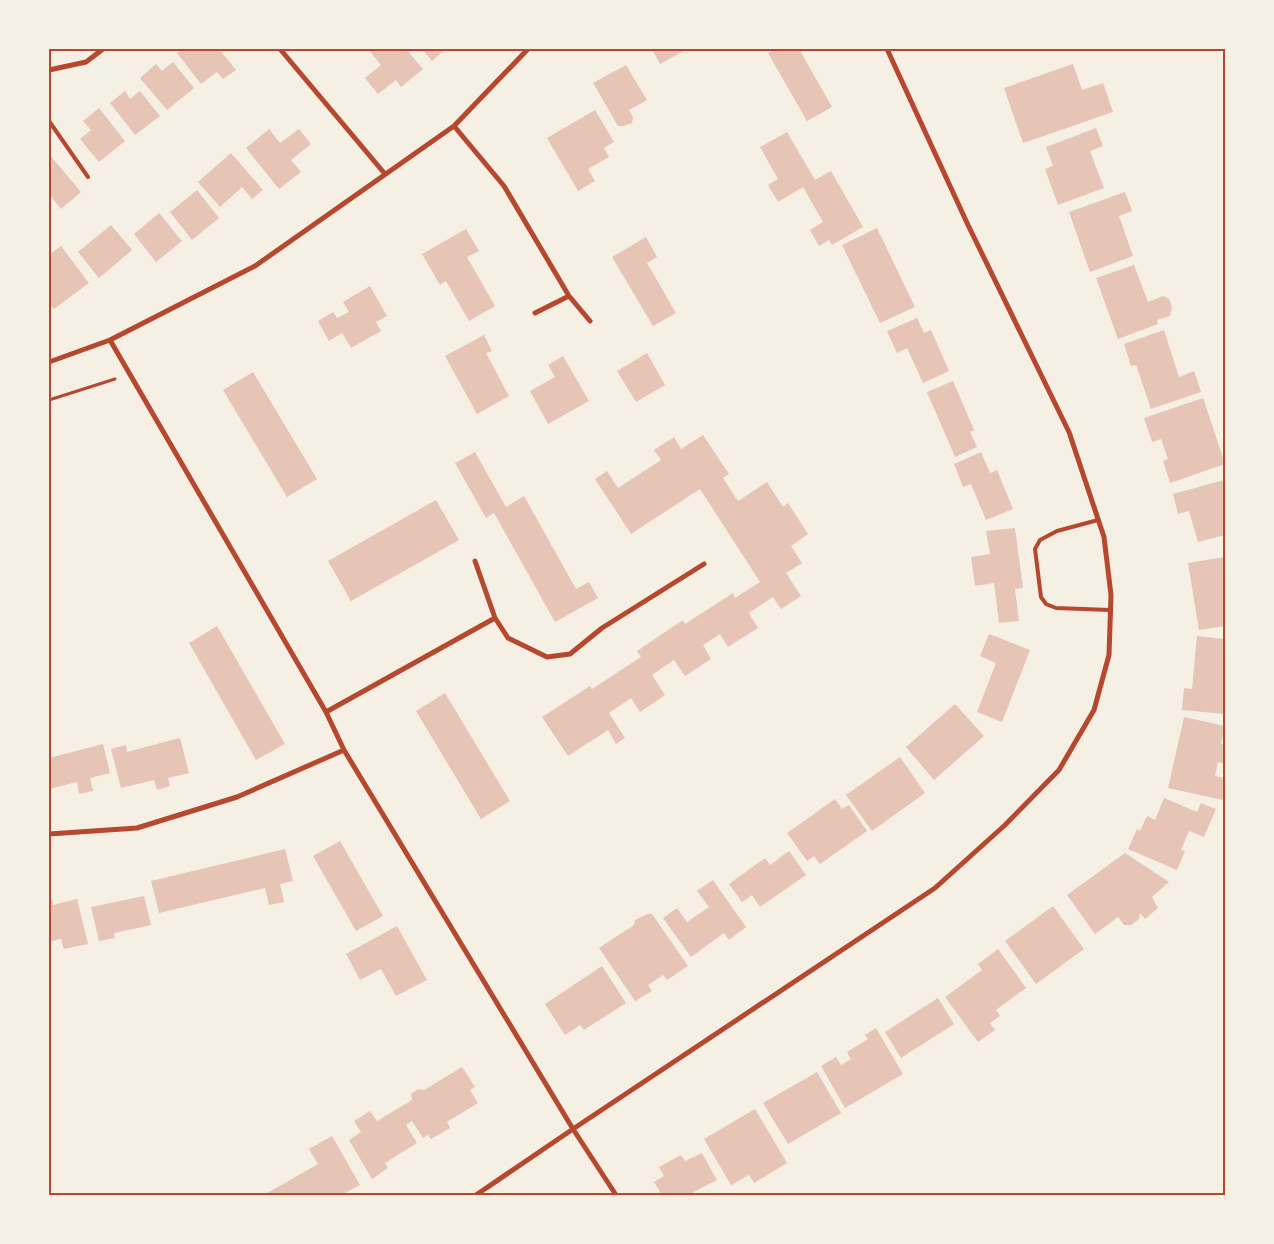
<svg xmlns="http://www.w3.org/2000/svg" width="1274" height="1244" font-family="'Titillium Web',sans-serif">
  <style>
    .building { fill: #e6c5b7 }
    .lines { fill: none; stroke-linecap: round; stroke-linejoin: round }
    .path { stroke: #b5482f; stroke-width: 3 }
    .service { stroke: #b5482f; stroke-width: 4 }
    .minor { stroke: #b5482f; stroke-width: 5 }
    .neatline { fill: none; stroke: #b5482f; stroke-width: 2 }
  </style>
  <rect width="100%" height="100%" fill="#f6efe4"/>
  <path class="building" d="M183,49H219L236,70L223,79L217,72L201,84L177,53Z
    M368,49H406L423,69L401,87L396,80L378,94L365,78L381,65Z
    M422,49H446L432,61Z
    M652,49H687L660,64Z
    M776,49H799L832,107L807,121L768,53Z
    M173,62L194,88L167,110L140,78L156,64L162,71Z
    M1073,64L1082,90L1103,83L1113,112L1023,143L1004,88Z
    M626,65L647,100L629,110L633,117L632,123L624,126H618L593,83Z
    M125,91L130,99L140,91L160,116L135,135L110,103Z
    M99,108L125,141L99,162L80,139L91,130L83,121Z
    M595,110L614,142L604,148L609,157L588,169L595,181L578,191L547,138Z
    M1096,128L1103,146L1090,151L1104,188L1058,205L1045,169L1053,166L1046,147Z
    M269,129L280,143L299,129L311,144L291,160L301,172L279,189L246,148Z
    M787,132L815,180L831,171L863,227L832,245L829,240L819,246L810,230L823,222L803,187L778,202L768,185L778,179L760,147Z
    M231,153L263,190L252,199L242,187L220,207L198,182Z
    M49,154L81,192L61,209L49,194Z
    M197,190L219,218L192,240L170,212Z
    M1125,192L1132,211L1119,216L1133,256L1090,272L1069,212Z
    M159,213L182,241L156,262L134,234Z
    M111,225L132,250L99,278L78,252Z
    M877,228L915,307L880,323L842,245Z
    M466,229L479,251L467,257L495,306L469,321L446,281L440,285L422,254Z
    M646,237L657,257L647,263L676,313L653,326L612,257Z
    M61,246L89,283L54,309L49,302V279L51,278L49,275V255Z
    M1134,265L1148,302L1163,296L1169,299L1172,307L1170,316L1157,320L1158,324L1118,339L1096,278Z
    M370,286L387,316L376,322L381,331L351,348L342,333L329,341L318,321L333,312L337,318L349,312L343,302Z
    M917,318L924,333L931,330L949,371L923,383L907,348L897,353L887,331Z
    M1164,330L1179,377L1194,371L1201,392L1151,409L1136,365L1131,366L1124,344Z
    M484,335L492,351L486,353L509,396L477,414L445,356Z
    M647,353L665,385L636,402L617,371Z
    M563,356L589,401L548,424L530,391L555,377L548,365Z
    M253,372L317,479L287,497L223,390Z
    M953,381L974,430L970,432L977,447L955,457L927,392Z
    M1203,398L1225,464L1170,483L1163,461L1168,459L1161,439L1152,442L1144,418Z
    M703,435L729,474L723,478L738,501L767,482L783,507L788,503L808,534L791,546L802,563L786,573L801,596L781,609L773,597L749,613L758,628L728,647L720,634L703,645L711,659L685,676L674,660L652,675L665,695L640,712L631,698L609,713L625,738L616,744L608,730L568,756L542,717L590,686L592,689L641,657L637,651L683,620L685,624L733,593L735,598L760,582L700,489L631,534L595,479L607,471L618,488L661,460L654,450L674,437L681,449Z
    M475,452L506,507L524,496L576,589L589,582L598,598L555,622L494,513L486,518L455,463Z
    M981,452L990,473L997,470L1013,509L986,520L971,484L963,487L954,464Z
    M1224,480L1225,486V535L1198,542L1189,511L1178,514L1173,494Z
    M436,500L459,540L351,601L328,561Z
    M1015,528L1023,588L1015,589L1019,621L999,623L994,583L975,586L971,557L990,554L986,531Z
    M1225,557V608H1223L1225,626L1199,630L1188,563Z
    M217,626L285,744L256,760L189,643Z
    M989,634L1030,650L1002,722L977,712L996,663L980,656Z
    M1197,636L1225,639V714L1182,710L1184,688L1192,689Z
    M445,693L510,801L481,819L416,711Z
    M955,704L984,736L934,780L906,747Z
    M1184,717L1225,726L1221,744L1225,745V764L1218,762L1215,776L1225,778L1223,800L1168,788Z
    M180,738L189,773L168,778L170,786L157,790L154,780L121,788L111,749L126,745L127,752Z
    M103,744L110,773L90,778L93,791L79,794L77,782L49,789V758Z
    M900,757L925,793L872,831L846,795Z
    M1164,798L1197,812L1201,803L1216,809L1204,837L1189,831L1181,850L1185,851L1177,870L1128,849L1137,829L1140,831L1147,816L1155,820Z
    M835,799L842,809L849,805L867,831L820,864L814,856L807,861L787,833Z
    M340,841L383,916L356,931L313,856Z
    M285,849L293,881L280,884L284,902L269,905L265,888L159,913L151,881Z
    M789,851L806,875L760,907L752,895L742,902L729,884L765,858L770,865Z
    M1125,853L1169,882L1152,897L1158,908L1145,919L1140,913L1139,919L1131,925H1124L1118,917L1095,934L1067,895Z
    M713,880L746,927L729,940L724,933L691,957L663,918L677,908L687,922L709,907L697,891Z
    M144,896L151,925L114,933L115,938L99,941L91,907Z
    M52,899L53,905L77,899L88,944L64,949L61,939L49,942V900Z
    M1053,906L1084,949L1036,984L1005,941Z
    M647,914H652L688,966L667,980L663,975L648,985L652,991L635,1001L599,948L634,925L635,920Z
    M397,926L427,980L396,996L381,969L360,980L346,954Z
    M998,949L1026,988L996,1010L1000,1016L990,1023L995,1030L978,1042L945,997L982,970L978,964Z
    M602,966L626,1003L584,1030L580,1025L565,1035L545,1004Z
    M938,998L954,1024L901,1058L885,1032Z
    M876,1028L903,1074L845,1108L821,1066L836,1057L841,1065L851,1059L847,1052L868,1039L865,1035Z
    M462,1067L475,1087L470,1090L478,1103L447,1122L450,1128L431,1139L428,1135L423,1138L412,1121L406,1125L417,1143L385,1163L388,1168L372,1179L349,1140L361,1132L354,1121L370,1111L377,1121L412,1100L411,1094L418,1089L424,1090Z
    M817,1072L841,1113L788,1144L763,1103Z
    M755,1109L787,1163L754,1183L749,1175L731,1185L704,1139Z
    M332,1136L360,1185L341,1195H264L318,1164L309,1149Z
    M702,1153L717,1180L688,1195H662L654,1182L664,1176L659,1167L681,1155L685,1161Z"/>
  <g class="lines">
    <path class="path" d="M49,400L115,379"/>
    <path class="service" d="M49,121L88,177
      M1098,520L1057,531L1040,540L1035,549L1041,597L1046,604L1056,608L1110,610"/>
    <path class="minor" d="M280,49L385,174
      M49,70L86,62L103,49
      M454,126L504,186L569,296L590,321
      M535,313L569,296
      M110,340L326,712L344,750L573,1129L616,1195
      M49,362L110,340L255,266L454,126L528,49
      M475,561L495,618L508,638L547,657L570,654L602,628L704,564
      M326,712L495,618
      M49,834L137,828L237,797L344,750
      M476,1195L573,1129L935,888L1005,825L1059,770L1094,710L1109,655L1111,595L1104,537L1069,432L968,225L887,49"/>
  </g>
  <rect width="1274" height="1244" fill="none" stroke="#f6efe4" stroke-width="100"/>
  <rect x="50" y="50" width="1174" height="1144" class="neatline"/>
</svg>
